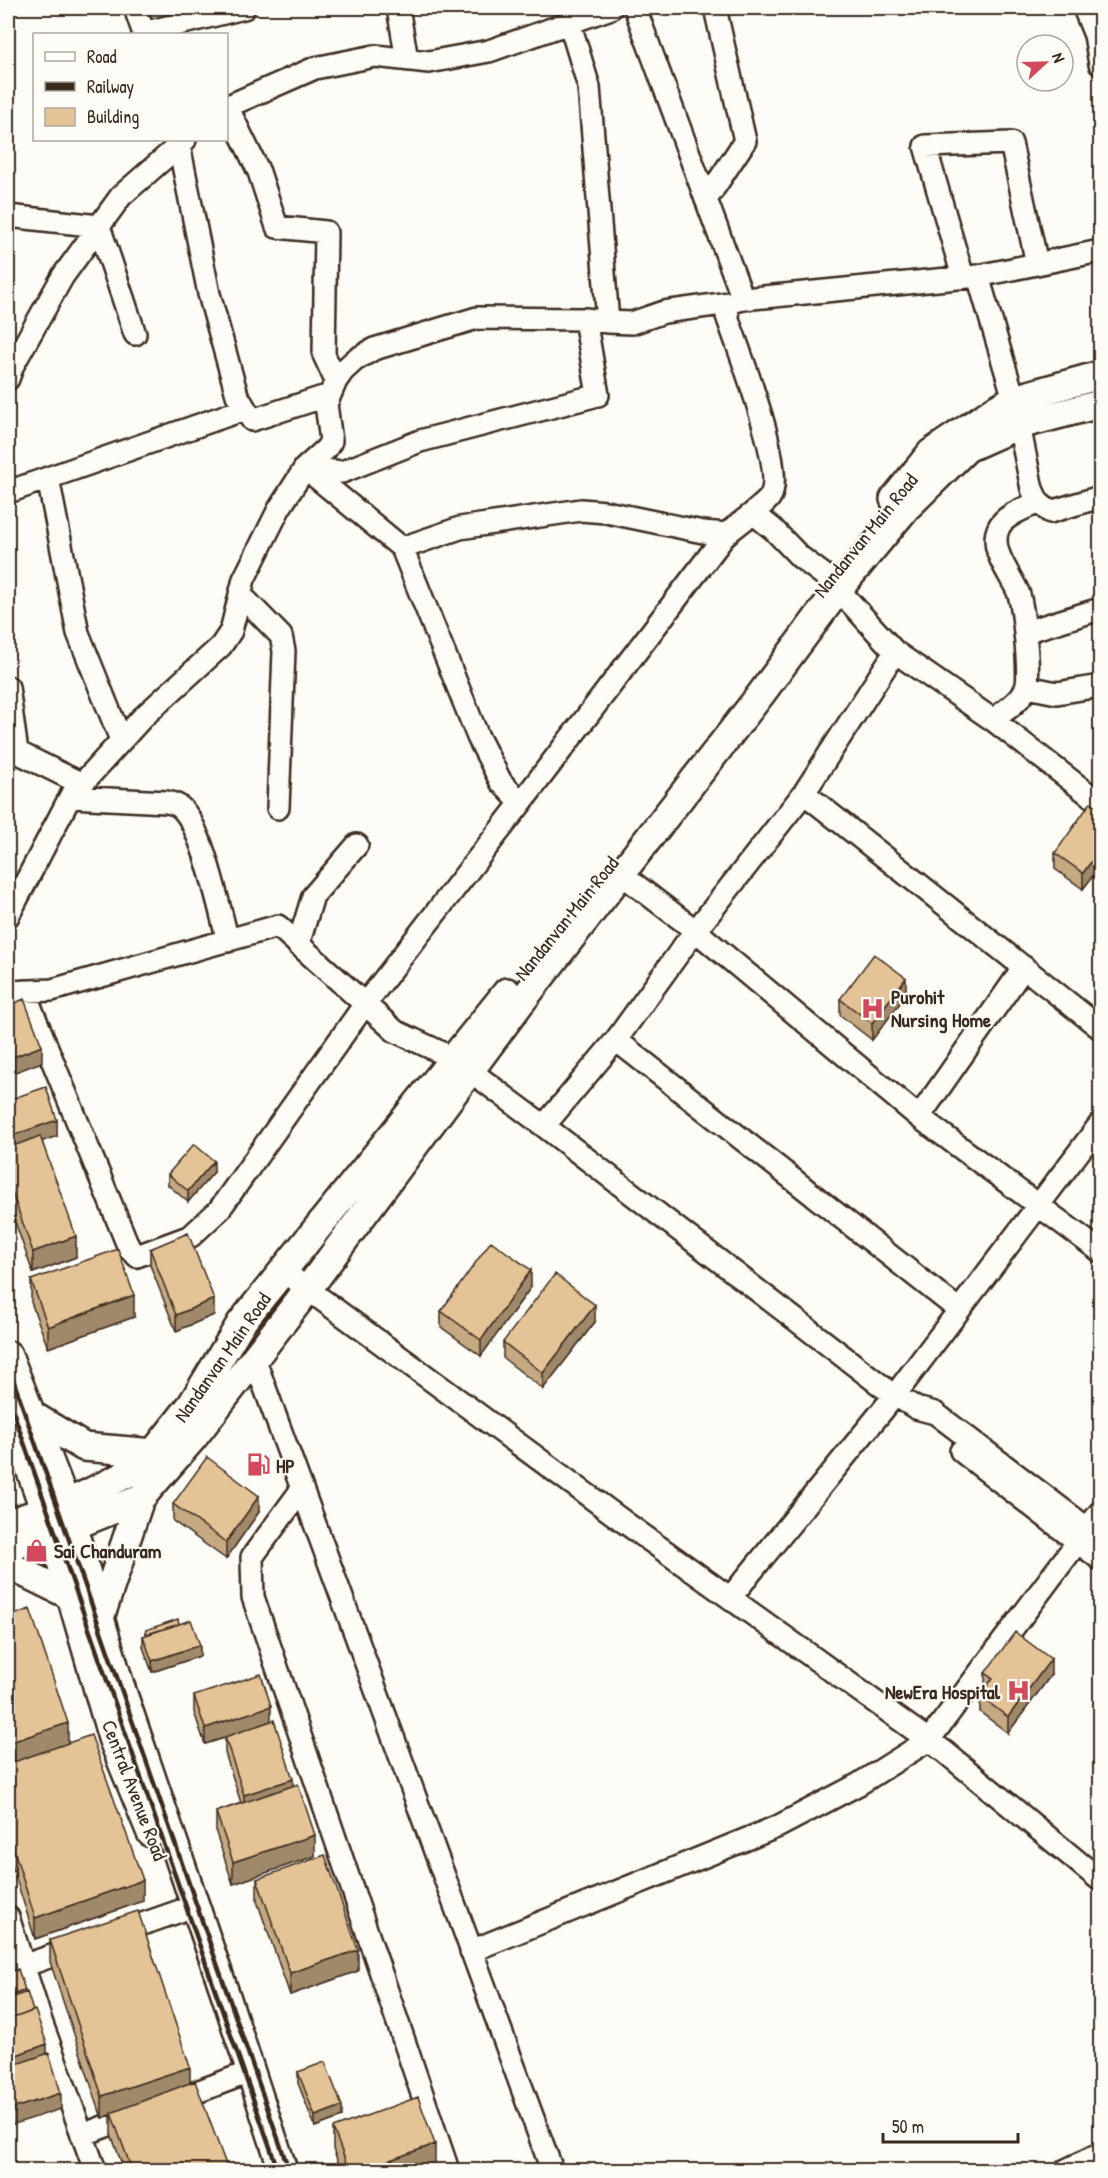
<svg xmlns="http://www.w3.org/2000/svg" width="1108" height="2178" font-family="'Patrick Hand',sans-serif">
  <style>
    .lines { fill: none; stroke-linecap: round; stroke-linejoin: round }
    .minor-casing { stroke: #3b2a1e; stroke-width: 26 }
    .major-casing { stroke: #3b2a1e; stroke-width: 32 }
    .minor { stroke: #fdfcf7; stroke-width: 21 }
    .major { stroke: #fdfcf7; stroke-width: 27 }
    .rail { stroke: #3b2a1e; stroke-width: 4.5 }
    .wall { fill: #c4a982; stroke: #3b2a1e; stroke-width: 1.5 }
    .shaded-wall { fill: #a0896a; stroke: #3b2a1e; stroke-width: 1.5 }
    .building { fill: #e4c497; stroke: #3b2a1e; stroke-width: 1.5 }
    .labels { text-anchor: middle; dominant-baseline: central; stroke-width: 4.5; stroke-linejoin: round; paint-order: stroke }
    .street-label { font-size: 20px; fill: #3b2a1e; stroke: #fdfcf7 }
    .poi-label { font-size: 20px; font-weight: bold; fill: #3b2a1e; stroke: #fdfcf7; text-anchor: start }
  </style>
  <rect width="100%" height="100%" fill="#fdfcf7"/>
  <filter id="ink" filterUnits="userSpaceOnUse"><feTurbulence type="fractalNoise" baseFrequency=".0167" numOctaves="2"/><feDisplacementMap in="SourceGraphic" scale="12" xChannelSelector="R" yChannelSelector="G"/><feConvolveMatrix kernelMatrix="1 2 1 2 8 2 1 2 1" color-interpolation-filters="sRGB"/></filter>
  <g filter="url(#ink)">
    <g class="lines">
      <defs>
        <path id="minor" d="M135,8L144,34
          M398,8L407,59
          M635,8L743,299
          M1084,8L1095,35L1100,33
          M569,21L589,87L608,322
          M143,33L244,8
          M1095,35L1100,64
          M227,106L259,172L277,227L326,232L324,355L336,381
          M226,107L315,68L375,56L429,62L489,51L611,8
          M178,140L209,294L237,395L252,420L329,395
          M706,200L745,141L715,8
          M8,216L99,226L135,334
          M978,276L743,299L729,303L727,316C738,349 787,470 770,497C766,503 758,508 753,513L773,529L800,557L828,578L895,652L993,720L1100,803
          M963,277L925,146L1011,143L1037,264
          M8,379L13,365L63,276L121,196L185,140
          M1014,399L978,276L1100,251
          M1019,425L1032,489L1038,502L1050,512L1100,497
          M305,468L402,548L460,528L581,510L606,512L703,532L726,534L753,513
          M305,468L342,472L420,441L598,395L585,319
          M48,478L78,633L121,740
          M8,492L245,409
          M402,548L478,737L501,782L521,803L726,534
          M240,594L281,636L284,651L278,808
          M1025,632L1100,609
          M8,687L17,752L82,784
          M1027,687L1057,693L1100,686
          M993,720C1004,711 1020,702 1026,688C1031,677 1023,604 1018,592C1010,573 988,549 999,527C1006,514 1025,509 1038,502
          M804,793L1100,1028
          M70,797L167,802C171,803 177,804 180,807C202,824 220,912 228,941
          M620,873L696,931L919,1117L1100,1251
          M8,916L70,797L142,718L221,646L231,631L244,579L279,509L305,468L326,449L331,441L326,404L336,381L343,371L355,360L374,349L477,318L585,319L608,322L632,323L664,312L729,303
          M298,945L313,896L357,845
          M24,991L129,1248L137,1256L191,1236L219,1210L365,1004L521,803
          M8,992L52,990L278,926L395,1031L453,1058L544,1126L883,1387
          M616,1040L959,1310
          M919,1117L1024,967
          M544,1126L616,1040L686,943L804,793L895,652
          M283,1271L627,1524L945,1752L1100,1880
          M254,1358L552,2170
          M895,1395L916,1408L935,1413L1100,1538
          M961,1451L1100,1559
          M302,1489L252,1557L253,1597L448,2170
          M730,1598L895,1395L1100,1124
          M8,1917L41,2021L95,2170
          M117,1933L180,1911
          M471,1951L779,1826L859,1784L929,1740L1100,1512
          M23,1966L77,1947
          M173,2101L239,2076
          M82,2135L138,2114
          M1066,2170L1100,2154"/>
        <path id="major" d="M894,499L931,453L996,409L1014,399L1100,375
          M8,1355L66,1504L120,1685L225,1993L283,2170
          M8,1407L53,1534L112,1738L151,1833
          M30,1414L84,1447L154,1453
          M8,1523L66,1504L143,1466L192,1404L241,1323L507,992
          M8,1547L53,1534L140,1499L193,1438L308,1289L518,1006L761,694L838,590L906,508L967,448L1019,425L1100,404
          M8,1565L71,1596
          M100,1618L140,1499"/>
      </defs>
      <use href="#minor" class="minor-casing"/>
      <use href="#major" class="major-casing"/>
      <use href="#minor" class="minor"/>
      <use href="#major" class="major"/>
      <path class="rail" d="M8,1365L289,2170
        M8,1397L278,2170"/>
    </g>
    <path class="wall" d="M1101,809V865L1083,889L1055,869V853Z
      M906,995L872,1040L840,1015V999Z
      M8,1100L57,1136L42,1141L76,1257L33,1273L8,1202Z
      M214,1172L188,1202L168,1185V1174Z
      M150,1249L214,1315L176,1331L150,1265Z
      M31,1280L134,1317L48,1348L31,1302Z
      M531,1287L481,1356L441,1327V1311Z
      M595,1322L543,1389L503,1358V1342Z
      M173,1504L259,1512L226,1559L173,1521Z
      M8,1564L11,1581L10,1616L68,1743L143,1901L35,1939L8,1853Z
      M179,1624L200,1656L152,1672L143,1647V1636L146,1635V1630Z
      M985,1673L1051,1675L1008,1733L980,1712V1696L985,1689Z
      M194,1696L271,1721L293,1786L315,1856L233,1884L216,1833V1812L241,1803L225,1753V1738L205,1744L194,1712Z
      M257,1879L358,1971L290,1995L257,1901Z
      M50,1940L190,2084L228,2170H124L111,2134V2115L102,2118L50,1962Z
      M298,2072L342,2117L315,2127L298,2083Z
      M333,2128L435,2165L421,2170H341L333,2149Z"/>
    <path class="shaded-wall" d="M1101,848V865L1083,889V873Z
      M906,978V995L872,1040V1023Z
      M42,1046V1062L8,1075V1059Z
      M57,1120V1136L8,1154V1137Z
      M214,1161V1172L188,1202V1191Z
      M76,1236V1257L33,1273V1252Z
      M531,1270V1287L481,1356V1340Z
      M134,1295V1317L48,1348V1327Z
      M214,1299V1315L176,1331V1315Z
      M595,1305V1322L543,1389V1373Z
      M259,1496V1512L226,1559V1542Z
      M200,1645V1656L152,1672V1661Z
      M1051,1659V1675L1008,1733V1717Z
      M271,1706V1723L205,1744V1728Z
      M68,1723V1745L8,1765V1743Z
      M293,1779V1795L244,1811V1795Z
      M315,1835V1856L233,1884V1862Z
      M143,1880V1901L35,1939V1918Z
      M358,1950V1971L290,1995V1973Z
      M10,1960V1977H8V1961Z
      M25,1990V2001L8,2008V1997Z
      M47,2044V2061L8,2074V2058Z
      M190,2067V2089L102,2118V2096Z
      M61,2093V2109L8,2126V2110Z
      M342,2106V2117L315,2127V2116Z
      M435,2144V2165L421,2170H362Z"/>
    <path class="building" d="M1091,802L1101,809V848L1083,873L1055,853Z
      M874,954L906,978L872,1023L840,999Z
      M24,999L42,1046L8,1059V1006Z
      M46,1087L57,1120L8,1137V1100Z
      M40,1136L76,1236L33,1252L8,1181V1148Z
      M194,1144L214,1161L188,1191L168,1174Z
      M188,1233L214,1299L176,1315L150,1249Z
      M491,1241L531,1270L481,1340L441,1311Z
      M118,1249L134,1295L48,1327L31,1280Z
      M555,1274L595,1305L543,1373L503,1342Z
      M207,1457L259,1496L226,1542L173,1504Z
      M8,1564H11L10,1600H8Z
      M30,1609L68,1723L8,1743V1617Z
      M178,1619L179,1624L147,1634L146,1630Z
      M191,1620L200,1645L152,1661L143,1636Z
      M1015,1632L1051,1659L1008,1717L980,1696L993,1678L985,1673Z
      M261,1674L271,1706L205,1728L194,1696Z
      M274,1720L293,1779L244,1795L225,1737Z
      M91,1735L143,1880L35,1918L8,1831V1764Z
      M298,1784L315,1835L233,1862L216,1812Z
      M325,1855L358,1950L290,1973L257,1879Z
      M138,1911L190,2067L102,2096L50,1940Z
      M8,1952L10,1960L8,1961Z
      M18,1969L25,1990L8,1997V1973Z
      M27,1992L33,2011L8,2020V1999Z
      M35,2010L47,2044L8,2058V2020Z
      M49,2053L61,2093L8,2110V2067Z
      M325,2062L342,2106L315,2116L298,2072Z
      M195,2081L228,2170H132L111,2113Z
      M418,2097L435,2144L362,2170H349L333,2128Z"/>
  </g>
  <defs>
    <symbol id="hospital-bare" viewBox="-9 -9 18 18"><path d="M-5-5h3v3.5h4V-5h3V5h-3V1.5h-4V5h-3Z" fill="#d1495b" stroke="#fdfcf7" stroke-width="2.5" paint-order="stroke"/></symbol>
    <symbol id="fuel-bare" viewBox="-9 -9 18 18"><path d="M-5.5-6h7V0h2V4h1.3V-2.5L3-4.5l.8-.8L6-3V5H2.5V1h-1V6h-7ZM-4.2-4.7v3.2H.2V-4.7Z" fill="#d1495b" stroke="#fdfcf7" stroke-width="2.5" paint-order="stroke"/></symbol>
    <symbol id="shop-bare" viewBox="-9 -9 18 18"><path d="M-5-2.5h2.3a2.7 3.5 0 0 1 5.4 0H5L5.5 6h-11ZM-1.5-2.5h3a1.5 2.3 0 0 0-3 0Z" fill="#d1495b" stroke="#fdfcf7" stroke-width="2.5" paint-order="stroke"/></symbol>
  </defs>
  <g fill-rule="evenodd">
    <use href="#hospital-bare" x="856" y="992" width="33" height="33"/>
    <use href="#fuel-bare" x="242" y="1448" width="33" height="33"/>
    <use href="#shop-bare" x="20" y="1534" width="33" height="33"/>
    <use href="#hospital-bare" x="1002" y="1674" width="33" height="33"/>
  </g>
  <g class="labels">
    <g class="street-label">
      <text transform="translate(865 535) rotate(-51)">Nandanvan Main Road</text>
      <text transform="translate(566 918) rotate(-51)">Nandanvan Main Road</text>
      <text transform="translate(222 1357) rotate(-55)">Nandanvan Main Road</text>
      <text transform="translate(135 1790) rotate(69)">Central Avenue Road</text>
    </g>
    <g class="poi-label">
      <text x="891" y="996">Purohit<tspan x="891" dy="23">Nursing Home</tspan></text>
      <text x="276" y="1465">HP</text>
      <text x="54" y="1550">Sai Chanduram</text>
      <text x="1000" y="1691" text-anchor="end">NewEra Hospital</text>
    </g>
  </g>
  <rect width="1108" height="2178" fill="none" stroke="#fdfcf7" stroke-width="30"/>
  <rect x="15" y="15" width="1078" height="2148" fill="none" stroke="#3b2a1e" stroke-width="2" filter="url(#ink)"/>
  <rect x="33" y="33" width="195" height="108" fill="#fdfcf7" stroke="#afa8a0" stroke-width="1.5"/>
  <rect x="45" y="52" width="30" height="9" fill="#fdfcf7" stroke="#afa8a0" stroke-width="1.5"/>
  <text x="87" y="63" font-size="18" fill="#3b2a1e">Road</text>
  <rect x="45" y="82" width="30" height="9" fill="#3b2a1e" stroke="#afa8a0" stroke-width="1.5"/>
  <text x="87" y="93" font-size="18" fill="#3b2a1e">Railway</text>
  <rect x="45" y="108" width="30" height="18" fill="#e4c497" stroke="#afa8a0" stroke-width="1.5"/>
  <text x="87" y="123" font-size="18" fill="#3b2a1e">Building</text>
  <g transform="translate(1045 63) rotate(68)"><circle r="28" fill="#fdfcf7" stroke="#afa8a0" stroke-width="1.5"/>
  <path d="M0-4.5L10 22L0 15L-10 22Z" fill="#d1495b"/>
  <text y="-9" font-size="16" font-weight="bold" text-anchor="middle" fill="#3b2a1e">N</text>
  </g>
  <path d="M883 2133v9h135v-9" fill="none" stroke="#3b2a1e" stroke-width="3"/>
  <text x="892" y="2133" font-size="18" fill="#3b2a1e" stroke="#fdfcf7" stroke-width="4.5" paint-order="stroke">50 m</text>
</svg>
